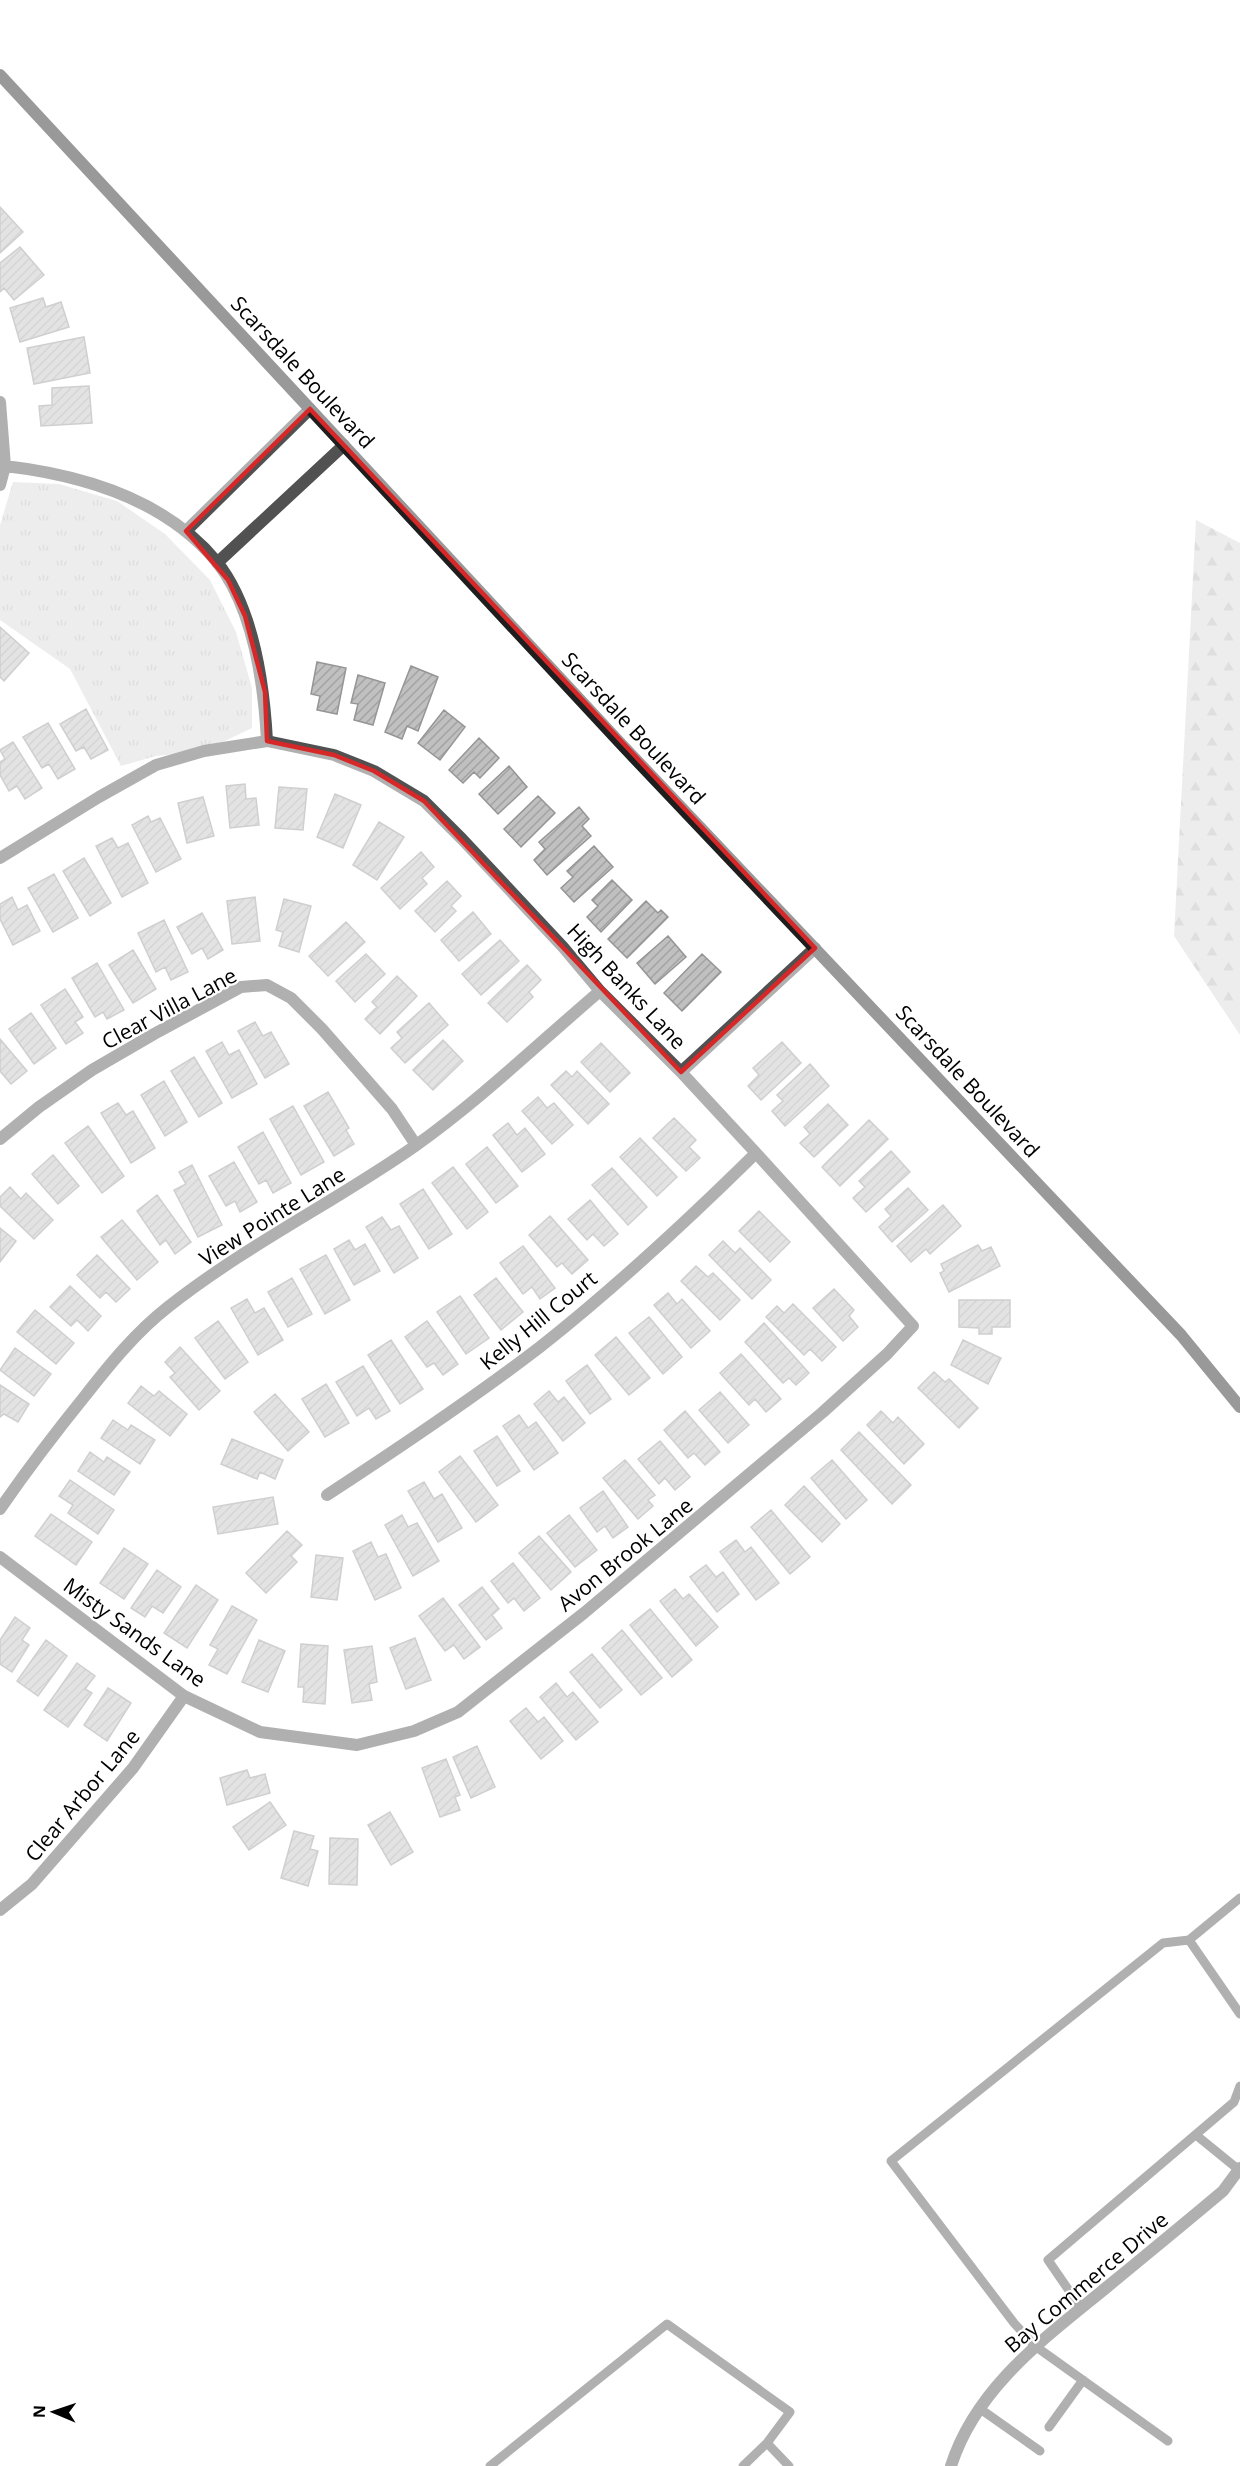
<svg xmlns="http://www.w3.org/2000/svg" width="1240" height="2466" font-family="'Open Sans',sans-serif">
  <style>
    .forest { fill: url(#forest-firs) }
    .park { fill: url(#park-tufts) }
    .building { fill: url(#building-hatch); stroke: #959595; stroke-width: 1.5 }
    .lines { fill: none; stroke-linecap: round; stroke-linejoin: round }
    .lane { stroke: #515151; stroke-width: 9 }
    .street { stroke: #515151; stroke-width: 12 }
    .secondary { stroke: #1e1e1e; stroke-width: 12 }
    .marked { fill: none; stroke: #d62828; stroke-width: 4.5; stroke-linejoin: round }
    .labels { text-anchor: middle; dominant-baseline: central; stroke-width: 4.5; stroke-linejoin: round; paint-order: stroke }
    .street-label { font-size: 21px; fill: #000; stroke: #fff }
  </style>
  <defs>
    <pattern id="forest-firs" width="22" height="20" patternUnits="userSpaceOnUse" patternTransform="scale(1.5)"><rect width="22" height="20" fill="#d8d8d8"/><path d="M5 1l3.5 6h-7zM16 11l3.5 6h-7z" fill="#b8b8b8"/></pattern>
    <pattern id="park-tufts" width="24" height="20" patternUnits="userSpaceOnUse" patternTransform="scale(1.5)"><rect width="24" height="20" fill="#d8d8d8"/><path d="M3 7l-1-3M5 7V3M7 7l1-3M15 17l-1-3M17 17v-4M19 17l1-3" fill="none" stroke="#b8b8b8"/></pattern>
    <pattern id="building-hatch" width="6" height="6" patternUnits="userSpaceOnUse" patternTransform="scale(1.5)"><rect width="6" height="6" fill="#c0c0c0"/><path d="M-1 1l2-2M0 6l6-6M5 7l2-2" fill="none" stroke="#a3a3a3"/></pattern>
  </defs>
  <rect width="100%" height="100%" fill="#fff"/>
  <path class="forest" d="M1196,520L1240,543V1035L1174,936Z"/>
  <path class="park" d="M13,482L59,484L117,501L165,534L210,580L236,632L252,688V728L204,751L156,756L121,766L70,669L0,620V525Z"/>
  <path class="building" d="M0,207L23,232L0,253Z
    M20,247L44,275L14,300L4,288L0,292V263Z
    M43,298L46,307L61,302L69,327L20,342L10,308Z
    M84,337L90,373L34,384L27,348Z
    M89,386L92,423L41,426L39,406L52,405V388Z
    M0,627L29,653L4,681L0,677Z
    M317,662L346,668L337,714L317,710L320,696L311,694Z
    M411,666L438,677L418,731L407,726L402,739L385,732Z
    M358,675L385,683L373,725L354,720L358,704L351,703Z
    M86,709L108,750L91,759L84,747L76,751L60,724Z
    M444,710L465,727L440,760L418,743Z
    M48,723L75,769L58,779L49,764L42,768L23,737Z
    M479,738L499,758L480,778L474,772L463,783L449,770Z
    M13,742L42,788L25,799L17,786L9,791L0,775V762L5,759L0,750Z
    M509,766L527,787L498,814L479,794Z
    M245,784L246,799L256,798L259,825L230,828L226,786Z
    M279,787L307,789L303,830L275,828Z
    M335,794L361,805L343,848L317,837Z
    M538,796L555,813L521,847L504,829Z
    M203,797L214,836L187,843L178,803Z
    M579,807L589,819L582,826L591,836L547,875L534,860L545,849L539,842Z
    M148,816L151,822L160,818L181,859L156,872L132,825Z
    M379,822L404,837L377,880L353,865Z
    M112,838L118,848L128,843L148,883L122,897L96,846Z
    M594,846L613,867L574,902L561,888L573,877L567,871Z
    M421,852L434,867L422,878L427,884L400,909L381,888Z
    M84,858L111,903L90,916L63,871Z
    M54,874L78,918L53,932L28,888Z
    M612,880L632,900L601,932L587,917L598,906L592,900Z
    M447,881L461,896L451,906L456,911L435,932L415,911Z
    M12,897L18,910L27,905L40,931L13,945L0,919V904Z
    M255,897L260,941L232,944L227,901Z
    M284,899L311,906L299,952L279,946L283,932L276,930Z
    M646,901L658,913L661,910L668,917L627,958L608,939Z
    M473,912L491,934L459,961L441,940Z
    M202,913L223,950L208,959L202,948L192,954L177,927Z
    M164,920L188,972L171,980L165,967L156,972L138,933Z
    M346,922L365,942L328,976L309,956Z
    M668,936L686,957L655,984L637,963Z
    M500,940L519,961L481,995L462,974Z
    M133,950L156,989L133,1003L109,965Z
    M366,954L385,974L355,1002L336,981Z
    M702,954L721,972L682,1011L664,993Z
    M97,963L124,1010L107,1019L103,1012L95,1017L72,978Z
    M527,965L541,980L529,992L533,997L507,1022L488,1003Z
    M397,976L417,996L380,1034L365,1019L377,1007L372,1002Z
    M65,989L83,1017L75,1022L83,1033L66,1044L41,1005Z
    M429,1003L448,1025L405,1063L391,1048L402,1038L397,1032Z
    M31,1013L56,1048L34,1064L9,1029Z
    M255,1022L263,1036L271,1032L289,1064L265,1078L238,1031Z
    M0,1039L27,1071L11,1084L0,1071Z
    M443,1040L463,1061L433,1090L413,1070Z
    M222,1042L229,1055L239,1050L257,1084L232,1098L206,1051Z
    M782,1042L801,1063L761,1100L748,1086L759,1075L753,1068Z
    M601,1043L630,1073L610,1092L581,1062Z
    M194,1057L222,1103L199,1117L171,1071Z
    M810,1064L829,1086L785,1126L772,1111L783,1101L777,1095Z
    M566,1071L572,1077L577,1071L609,1104L588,1124L551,1085Z
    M164,1081L187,1122L165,1136L141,1095Z
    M328,1092L349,1128L346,1130L354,1144L334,1156L304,1106Z
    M538,1097L547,1108L554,1103L573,1125L552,1144L522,1111Z
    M118,1103L126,1115L133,1111L155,1148L131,1163L101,1113Z
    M828,1104L848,1125L814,1157L800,1143L810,1134L804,1127Z
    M293,1106L324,1162L301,1175L270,1119Z
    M674,1118L696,1140L689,1147L700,1158L686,1171L653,1138Z
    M869,1120L888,1139L840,1186L822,1167Z
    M508,1123L517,1135L525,1128L545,1154L522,1172L493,1135Z
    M88,1126L124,1176L102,1193L65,1143Z
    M263,1132L291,1183L273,1193L266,1180L259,1184L238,1147Z
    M640,1138L677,1177L657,1196L620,1157Z
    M487,1147L518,1186L496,1203L466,1164Z
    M891,1151L910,1172L866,1212L853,1198L865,1187L859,1181Z
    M53,1155L79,1186L58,1204L32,1174Z
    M234,1162L257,1202L240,1212L235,1201L226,1206L209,1176Z
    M192,1165L222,1225L198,1237L174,1190L186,1184L179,1172Z
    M453,1167L488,1212L467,1229L432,1183Z
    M612,1168L647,1207L628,1225L592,1185Z
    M10,1187L21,1199L26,1193L53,1220L34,1239L0,1206V1197Z
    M908,1188L928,1210L892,1242L879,1227L891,1216L885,1209Z
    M423,1189L452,1234L429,1249L400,1204Z
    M157,1195L191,1242L175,1254L166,1240L160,1245L137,1211Z
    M590,1200L618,1234L604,1246L593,1234L587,1240L568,1219Z
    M943,1205L961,1226L930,1254L926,1249L911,1262L897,1246Z
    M759,1211L790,1242L770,1262L739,1231Z
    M550,1216L588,1260L572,1274L562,1263L557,1267L529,1235Z
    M382,1217L391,1230L399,1226L418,1258L394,1273L366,1227Z
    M122,1220L158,1262L137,1280L101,1237Z
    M0,1228L16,1241L0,1262Z
    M349,1240L355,1250L365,1244L380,1271L354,1285L334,1249Z
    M723,1241L735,1253L740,1248L771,1280L752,1299L709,1255Z
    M978,1245L982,1251L991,1247L1000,1266L949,1292L940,1273L944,1271L941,1264Z
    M523,1246L555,1288L540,1299L532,1287L523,1294L500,1263Z
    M97,1255L130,1289L116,1302L106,1292L100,1298L77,1275Z
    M326,1255L350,1300L325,1314L300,1269Z
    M696,1266L708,1277L713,1273L740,1300L720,1320L681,1281Z
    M292,1278L312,1314L288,1327L268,1292Z
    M496,1278L523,1312L501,1330L474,1295Z
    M70,1286L101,1316L88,1331L77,1320L71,1326L50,1307Z
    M834,1289L854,1310L849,1316L858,1327L843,1341L813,1308Z
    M668,1293L677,1304L682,1299L710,1331L691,1348L654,1305Z
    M460,1296L489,1338L466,1354L437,1312Z
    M247,1299L255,1313L264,1308L283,1340L258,1355L231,1308Z
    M959,1300H1010V1327H992V1334H979V1328L959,1327Z
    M793,1304L836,1347L822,1361L810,1349L804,1355L766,1317L777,1306L784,1313Z
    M35,1310L74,1343L56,1364L17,1332Z
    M649,1317L682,1357L663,1374L629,1333Z
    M218,1321L248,1362L225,1379L195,1338Z
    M427,1321L458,1364L443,1375L434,1363L427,1367L405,1337Z
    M764,1323L809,1373L796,1385L789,1378L783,1383L745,1342Z
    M616,1337L650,1378L629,1395L595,1355Z
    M391,1340L423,1389L400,1404L368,1355Z
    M963,1340L1001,1358L988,1384L951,1365Z
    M180,1347L220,1391L199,1410L170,1377L175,1373L165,1362Z
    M15,1348L51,1374L34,1396L0,1370Z
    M741,1354L781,1399L766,1412L755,1399L749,1405L720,1373Z
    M587,1365L611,1399L590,1414L566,1381Z
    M363,1366L390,1411L376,1419L369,1408L357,1416L336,1382Z
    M934,1372L945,1382L949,1379L978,1408L959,1428L918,1388Z
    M326,1384L349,1423L325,1437L302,1399Z
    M0,1385L29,1404L18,1422L4,1414L0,1417Z
    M141,1386L154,1396L159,1391L187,1414L170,1436L128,1403Z
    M549,1391L558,1402L564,1397L585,1423L563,1441L534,1404Z
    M720,1392L749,1425L728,1443L699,1410Z
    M275,1394L309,1432L288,1451L254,1412Z
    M685,1411L720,1452L705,1465L694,1453L688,1458L664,1430Z
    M881,1411L893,1423L898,1417L924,1444L904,1464L867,1425Z
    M519,1415L528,1428L536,1422L558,1453L534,1470L503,1426Z
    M113,1420L128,1430L131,1425L155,1440L140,1464L101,1438Z
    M859,1432L911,1485L892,1504L841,1450Z
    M497,1436L520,1471L497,1486L474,1451Z
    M232,1439L283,1460L275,1479L260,1472L257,1479L221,1464Z
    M660,1441L690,1477L675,1490L665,1478L659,1484L638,1459Z
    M90,1452L104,1462L107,1457L130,1472L114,1495L78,1471Z
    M460,1456L498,1505L476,1522L439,1472Z
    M625,1460L655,1495L648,1500L653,1506L638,1519L603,1478Z
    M832,1460L867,1500L846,1519L811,1478Z
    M70,1480L114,1510L98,1534L68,1513L73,1505L59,1496Z
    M424,1482L434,1499L442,1494L462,1528L438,1542L408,1491Z
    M804,1486L840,1524L822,1542L785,1505Z
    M603,1491L628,1527L613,1538L605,1526L597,1532L580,1508Z
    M273,1497L278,1524L218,1534L213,1507Z
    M771,1510L810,1557L790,1574L751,1527Z
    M51,1514L92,1542L76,1565L35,1536Z
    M402,1515L408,1527L417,1523L439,1561L413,1576L385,1525Z
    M569,1515L597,1550L575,1567L547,1533Z
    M287,1531L302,1545L291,1556L297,1562L266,1593L246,1573Z
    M539,1536L571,1572L551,1590L519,1553Z
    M736,1540L745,1552L751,1547L779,1583L756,1600L720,1552Z
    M371,1542L378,1557L386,1554L401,1588L375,1600L353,1551Z
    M124,1548L148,1564L124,1599L100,1583Z
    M316,1555L343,1558L337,1600L311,1597Z
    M513,1563L540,1598L524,1611L514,1598L508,1603L491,1581Z
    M706,1565L716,1577L723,1572L739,1594L717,1612L690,1577Z
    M157,1570L181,1587L163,1613L152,1606L145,1617L131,1608Z
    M196,1585L218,1600L187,1648L164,1633Z
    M482,1587L499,1609L492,1615L502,1628L486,1640L459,1605Z
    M675,1589L683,1599L689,1594L718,1627L696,1646L660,1601Z
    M443,1598L480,1647L464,1659L454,1645L445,1651L419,1616Z
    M232,1606L257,1620L227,1674L209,1665L218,1649L210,1645Z
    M650,1609L692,1660L672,1677L630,1625Z
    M15,1617L30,1628L22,1640L29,1645L12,1672L0,1664V1640Z
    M622,1630L662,1678L641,1695L602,1648Z
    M415,1638L431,1680L406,1689L390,1648Z
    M46,1640L67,1656L38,1696L17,1681Z
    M259,1640L285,1651L268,1692L242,1682Z
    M301,1644L328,1646L325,1704L303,1702L304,1687H298Z
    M372,1646L377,1682L369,1684L372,1700L352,1703L344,1650Z
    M592,1654L622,1690L600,1708L570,1672Z
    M77,1663L95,1676L85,1689L92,1693L68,1727L44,1710Z
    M556,1683L567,1697L573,1692L598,1722L576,1740L540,1697Z
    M108,1688L131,1703L107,1741L84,1725Z
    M526,1708L538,1722L544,1717L563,1741L541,1759L510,1721Z
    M477,1746L495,1787L471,1798L453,1757Z
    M446,1759L460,1795L455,1797L460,1810L440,1817L422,1768Z
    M247,1770L250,1778L265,1774L270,1793L227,1805L220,1778Z
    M270,1802L286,1825L249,1850L233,1827Z
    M390,1812L413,1852L391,1865L368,1825Z
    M294,1831L314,1836L310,1849L318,1851L308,1886L281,1878Z
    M330,1838L358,1839L357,1885L329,1884Z"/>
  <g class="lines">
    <path class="lane" d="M1189,1940L1240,2014
      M1196,2135L1239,2170
      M1081,2308L1048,2260L1234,2102L1240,2086
      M979,2408L1040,2451
      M1049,2427L1083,2380
      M1168,2441L1035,2346L1014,2323L891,2161L1163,1943L1189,1940L1240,1898
      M490,2466L667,2324L790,2412L767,2443
      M743,2466L767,2443L789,2466"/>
    <path class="street" d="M0,402L5,466L0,485
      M5,466C83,475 165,499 217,562C254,609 264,684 267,741
      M186,531L310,409
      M217,563L344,445
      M0,858L99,797L156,765L204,751L267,741L334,755L374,771L424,801L462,839L563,947L600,991L681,1072L756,1153L913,1326L887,1354L823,1412L584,1613L458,1712L414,1731L357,1745L260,1732L184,1696L0,1557
      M681,1072L815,948
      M0,1139L39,1107L92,1070L154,1034L241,987L267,985L291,998L322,1029L392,1109L416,1145
      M327,1495C399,1448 471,1400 540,1347C616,1287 687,1221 756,1153
      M0,1509C27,1470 55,1433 85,1396C110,1364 136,1332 168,1307C245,1246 335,1202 415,1146C481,1099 539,1043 600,991
      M0,1910L32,1884L133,1768L184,1696
      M951,2466C976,2387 1046,2337 1107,2287C1146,2255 1185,2223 1223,2191L1240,2168"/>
    <path class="secondary" d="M0,75L622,745L1181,1335L1240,1407"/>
  </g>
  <path d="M0 0H1240V2466H0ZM310,409L815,948L681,1072L424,801L374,771L334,755L267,741L265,692L245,616L228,580L186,531Z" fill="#fff" fill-opacity=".55" fill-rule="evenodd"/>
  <path class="marked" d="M310,409L815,948L681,1072L424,801L374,771L334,755L267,741L265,692L245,616L228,580L186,531Z"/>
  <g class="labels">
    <g class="street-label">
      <text transform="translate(303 372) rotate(47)">Scarsdale Boulevard</text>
      <text transform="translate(634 728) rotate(47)">Scarsdale Boulevard</text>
      <text transform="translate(627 986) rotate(47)">High Banks Lane</text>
      <text transform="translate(169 1008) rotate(-28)">Clear Villa Lane</text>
      <text transform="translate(968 1081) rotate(47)">Scarsdale Boulevard</text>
      <text transform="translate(272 1216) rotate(-32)">View Pointe Lane</text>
      <text transform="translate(538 1320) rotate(-39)">Kelly Hill Court</text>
      <text transform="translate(625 1554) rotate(-39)">Avon Brook Lane</text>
      <text transform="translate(135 1632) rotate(36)">Misty Sands Lane</text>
      <text transform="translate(82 1795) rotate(-50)">Clear Arbor Lane</text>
      <text transform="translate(1086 2282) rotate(-40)">Bay Commerce Drive</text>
    </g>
  </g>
  <g transform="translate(54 2412) rotate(272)" stroke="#ffffff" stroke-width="4.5" paint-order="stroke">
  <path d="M0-4.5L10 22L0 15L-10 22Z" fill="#000000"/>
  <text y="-9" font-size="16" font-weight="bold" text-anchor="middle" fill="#000000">N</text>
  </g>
</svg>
